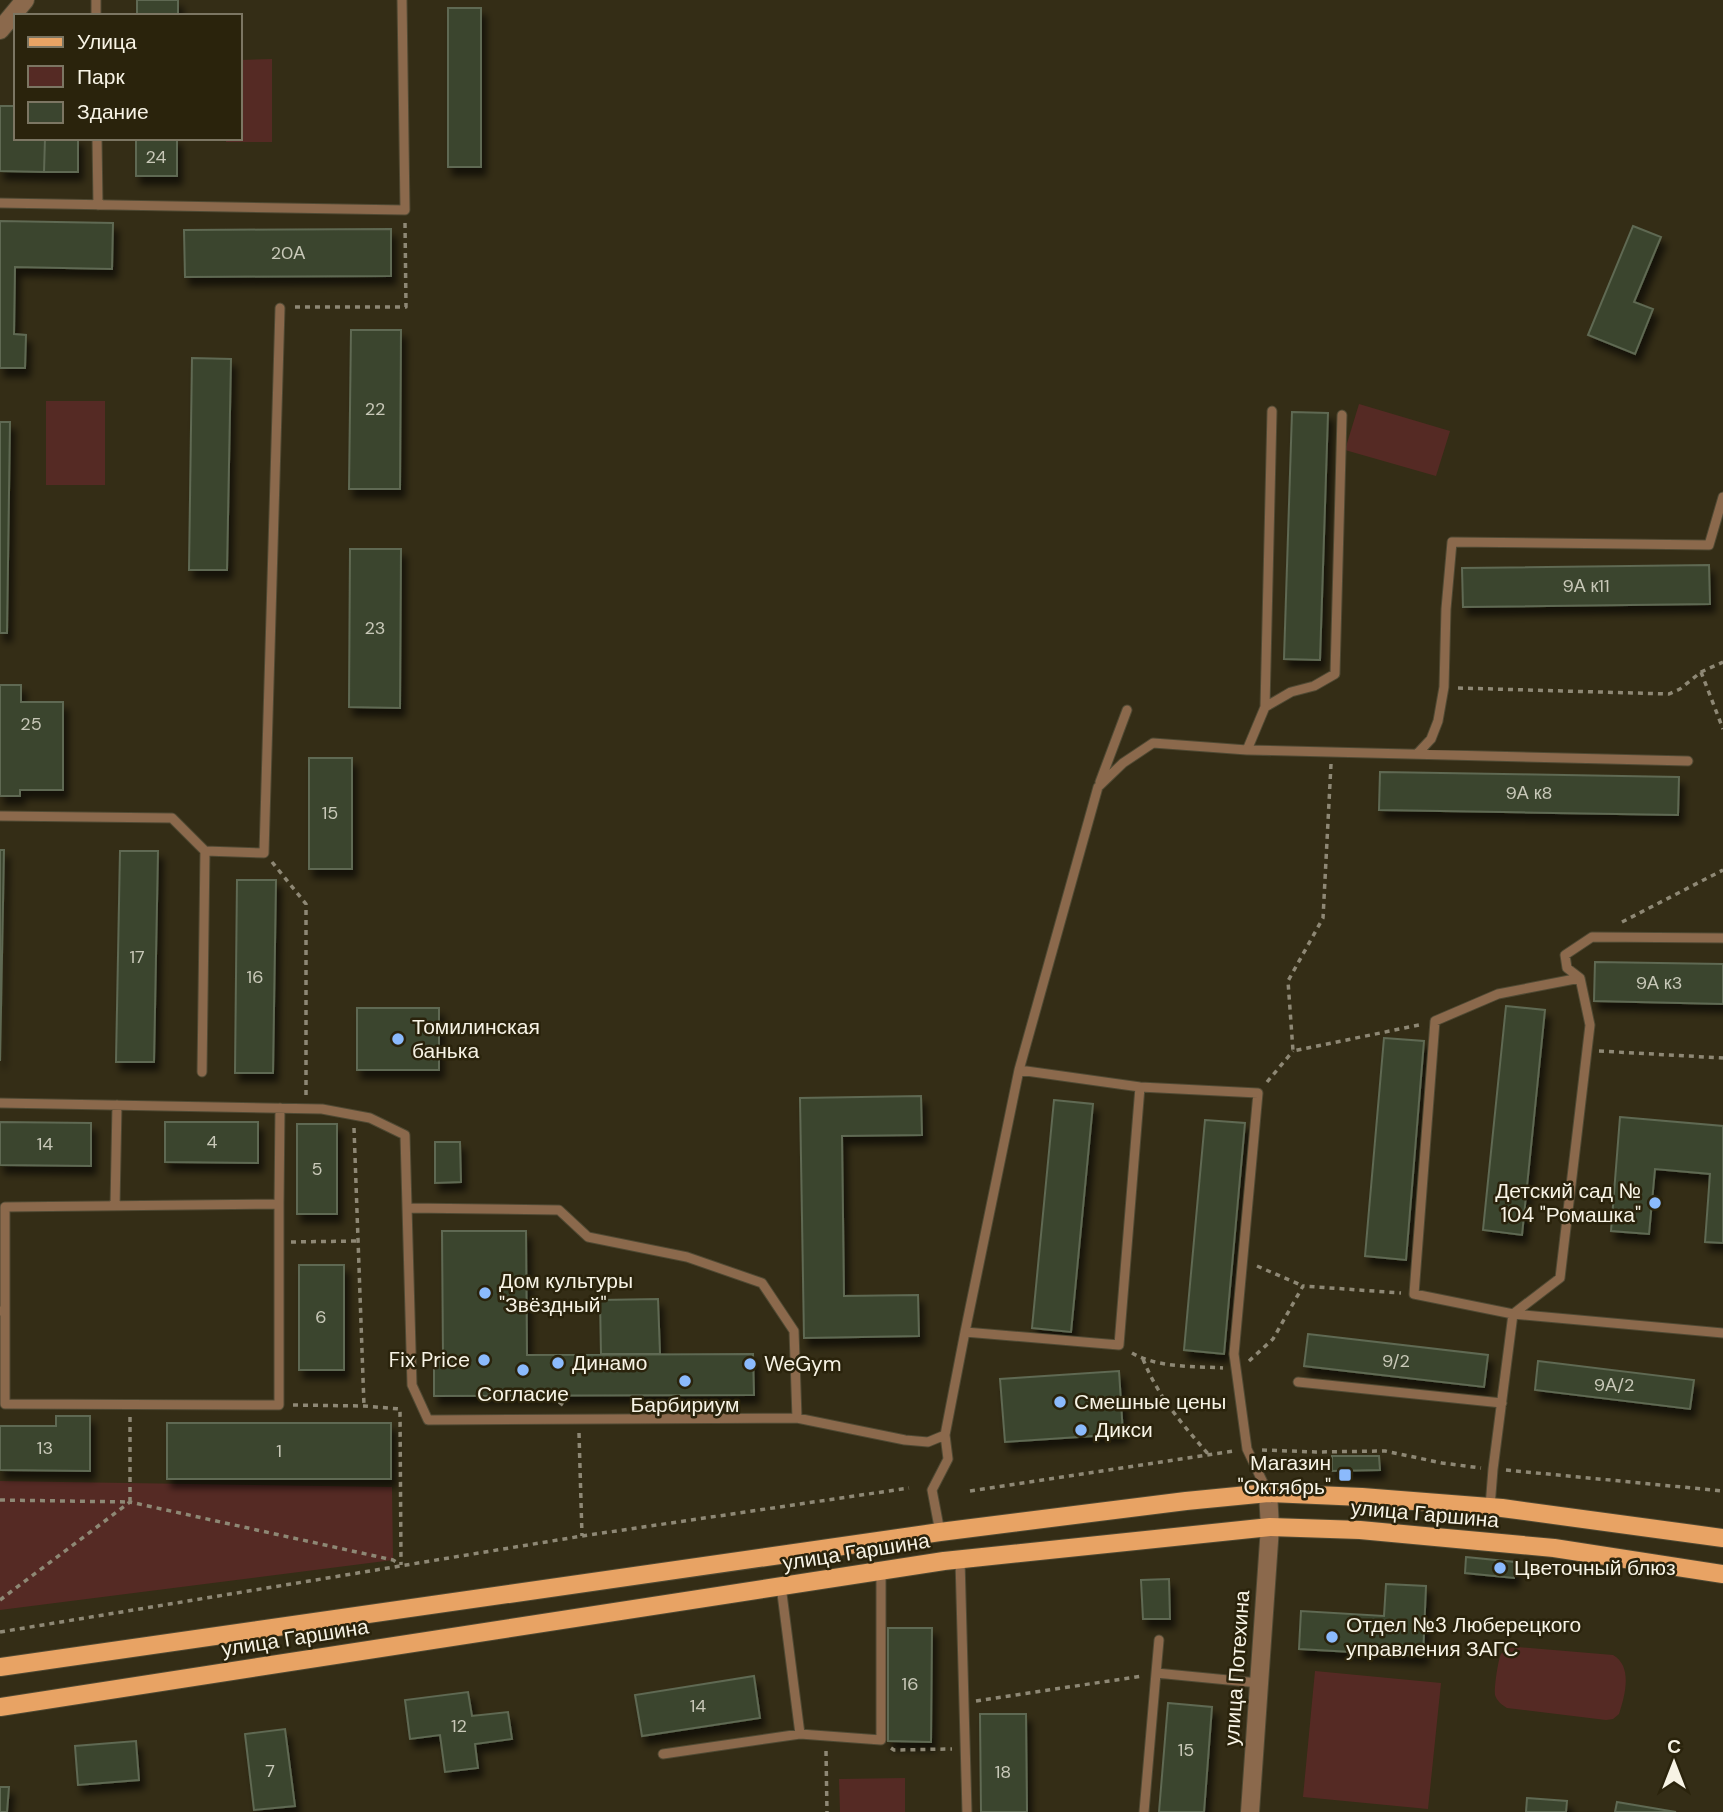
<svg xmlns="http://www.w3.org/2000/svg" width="1723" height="1812" font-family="'DM Sans',sans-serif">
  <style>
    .green { fill: #552a24 }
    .building { fill: #3b452f; stroke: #5f6952; stroke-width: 2; filter: url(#shadow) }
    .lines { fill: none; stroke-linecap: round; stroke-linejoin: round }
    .service-casing { stroke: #4f4933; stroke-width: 11 }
    .tertiary-casing { stroke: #4f4933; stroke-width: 20 }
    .primary-casing { stroke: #4f4933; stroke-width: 20 }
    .path { stroke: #8e8875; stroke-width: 3.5; stroke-dasharray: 5 5; stroke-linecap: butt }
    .service { stroke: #8b694c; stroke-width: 9 }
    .tertiary { stroke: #8b694c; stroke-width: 18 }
    .primary { stroke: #e8a364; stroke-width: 18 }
    .poi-dot { fill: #8bbafc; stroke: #2a230c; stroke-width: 2.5 }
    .labels { text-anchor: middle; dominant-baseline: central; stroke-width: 5; stroke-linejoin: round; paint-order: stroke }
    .number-label { font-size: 18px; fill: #c8c8b8 }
    .poi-label { font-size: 21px; fill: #f7f3e5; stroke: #2a230c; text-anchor: start }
    .street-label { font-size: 21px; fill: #f7f3e5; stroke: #2a230c }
  </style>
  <defs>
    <filter id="shadow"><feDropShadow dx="4.5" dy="8" stdDeviation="3.5" flood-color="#0009"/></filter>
  </defs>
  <rect width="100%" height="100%" fill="#342d16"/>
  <path class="green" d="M272,59V142H226V138H240V60Z
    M46,401H105V485H46Z
    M1359,404L1450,431L1436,476L1345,450Z
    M0,1481L392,1487L393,1560L0,1610Z
    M1517,1647L1613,1655C1633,1666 1625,1696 1619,1714L1613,1719L1606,1720L1507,1708C1502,1705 1497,1701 1495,1695C1494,1688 1498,1660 1501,1654C1505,1649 1511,1648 1517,1647Z
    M1315,1671L1441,1683L1428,1809L1303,1797Z
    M905,1778V1812H840L839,1779Z"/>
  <path class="building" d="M137,0H178V16H137Z
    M448,8H481V167H448Z
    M0,106H16V138H45L44,172L0,171Z
    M45,138H78V172H44Z
    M136,138H177V176H136Z
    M0,221L113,223L112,269L15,267L14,334L26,335L25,368H0Z
    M1633,226L1661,237L1634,302L1653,309L1635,354L1588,335Z
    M391,229V276L185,277L184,230Z
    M351,330H401L400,489H349Z
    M192,358L231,359L227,570H189Z
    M1292,412L1328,413L1320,660L1284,659Z
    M0,422H10L7,633H0Z
    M350,549H401L400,708L349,707Z
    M1709,565L1710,604L1463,607L1462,568Z
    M0,685H21V702H63V790H20V796H0Z
    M309,758H352V869H309Z
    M1380,772L1679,777L1678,815L1379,810Z
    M0,850H4L0,1061Z
    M120,851H158L154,1062H116Z
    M237,880H276L273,1073H235Z
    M1595,962L1723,964V1004L1594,1001Z
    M1506,1006L1545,1010L1522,1235L1483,1230Z
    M357,1008H439V1070H357Z
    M1384,1038L1424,1041L1406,1260L1365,1256Z
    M921,1096L922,1135L842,1136L844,1296L918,1295L919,1336L804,1338L800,1098Z
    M1054,1100L1093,1104L1071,1332L1032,1328Z
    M1620,1117L1723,1126V1243L1705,1242L1710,1174L1655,1169L1649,1234L1611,1231Z
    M1205,1120L1245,1123L1224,1354L1184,1350Z
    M0,1122L91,1123V1166L0,1165Z
    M165,1122H258V1163L165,1162Z
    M297,1124H337V1214H297Z
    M435,1142H460L461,1182L435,1183Z
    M442,1231H526L527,1355L753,1354L754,1395L434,1396V1355H443Z
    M299,1265H344V1370H299Z
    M658,1299L660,1354H601L600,1300Z
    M1308,1334L1488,1355L1484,1387L1304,1366Z
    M1538,1361L1694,1380L1690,1409L1535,1390Z
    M1119,1371L1123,1434L1005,1442L1000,1379Z
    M56,1416H90V1471L0,1470V1426H56Z
    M167,1423H391V1479H167Z
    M1332,1456H1379L1380,1470L1332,1471Z
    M1466,1557L1515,1562L1514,1578L1465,1573Z
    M1169,1579L1170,1619H1143L1141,1580Z
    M1386,1584L1426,1586L1423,1656L1299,1649L1301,1611L1384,1616Z
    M888,1628H932L931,1742L888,1741Z
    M754,1676L760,1718L642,1736L635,1695Z
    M468,1692L472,1716L508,1712L512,1739L475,1744L478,1768L445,1772L440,1735L410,1739L405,1700Z
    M1168,1703L1212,1707L1204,1812H1159Z
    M980,1714H1026L1027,1812H981Z
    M285,1729L295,1806L254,1810L245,1734Z
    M136,1741L139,1780L78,1785L75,1746Z
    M0,1787H9L7,1812H0Z
    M1527,1798L1567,1801L1566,1812H1526Z
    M1617,1802L1676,1812H1615Z"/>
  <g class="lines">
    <defs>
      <path id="service" d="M96,0V16
        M97,138L98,205
        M0,203L405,210L402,0
        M1265,707L1291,692L1314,686L1335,674L1342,415
        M1247,750L1265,707L1272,411
        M1417,754L1431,739L1438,721L1444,687L1446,609L1452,542L1709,545L1723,497
        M1100,782L1127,710
        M0,816L172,818L205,851L264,853L280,308
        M1580,978L1567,968L1565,955L1592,937L1723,938
        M1019,1070L1140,1087L1258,1093L1234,1354L1247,1449L1268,1493
        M202,1072L205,851
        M0,1103L322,1109L370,1118L405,1135L412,1385L428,1420L797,1418L905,1440L928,1442L945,1435
        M279,1204L280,1108
        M115,1206L117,1105
        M408,1208L559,1210L588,1237L687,1257L762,1283L794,1331L797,1418
        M0,1311H5V1404L279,1405V1204L5,1207V1311
        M965,1332L1119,1345L1140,1087
        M1298,1382L1502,1403
        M1490,1507L1493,1469L1513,1314L1560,1278L1590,1025L1580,978L1498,994L1435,1021L1414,1294L1513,1314L1723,1333
        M940,1532L932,1490L948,1459L945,1435L965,1332L1019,1070L1098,787L1123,763L1153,743L1247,750L1688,761
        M960,1560L967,1812
        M781,1586L800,1734
        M1156,1673L1159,1640
        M663,1754L800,1734L881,1740V1571
        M1144,1812L1156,1673L1259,1683"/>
      <path id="tertiary" d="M0,30L25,0
        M1250,1812L1270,1527L1268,1493"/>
      <path id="primary" d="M0,1667L940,1532L1186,1501L1268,1493L1362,1497L1502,1508L1723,1538
        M0,1707L944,1561L1270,1527L1360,1530L1554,1548L1723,1574"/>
    </defs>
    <use href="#service" class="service-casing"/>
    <use href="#tertiary" class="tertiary-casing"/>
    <use href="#primary" class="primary-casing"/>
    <path class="path" d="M295,307H406L405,223
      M1701,672L1723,729
      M1458,688L1669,694L1680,689L1701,672L1723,662
      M1331,764L1323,918L1288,981L1293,1051L1419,1025
      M272,862L306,904V1095
      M1622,922L1723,870
      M1599,1051L1723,1058
      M1267,1082L1293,1051
      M354,1128L364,1406
      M291,1242L357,1241
      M1257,1266L1303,1286
      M1132,1353C1158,1368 1193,1366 1223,1368
      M1143,1359C1158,1397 1183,1425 1209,1455
      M1249,1361L1273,1339L1303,1286L1401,1293
      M551,1396L563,1405
      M293,1405L364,1406L400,1409L401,1565
      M579,1433L582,1536
      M1262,1450L1316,1452L1385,1451L1442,1463L1481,1468
      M1506,1470L1723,1491
      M970,1491L1234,1451
      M0,1500L130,1502V1417
      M0,1600L130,1502L393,1560L400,1564
      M0,1632L582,1536L909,1488
      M976,1701L1142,1676
      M891,1748L894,1750L952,1749
      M826,1751L827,1812"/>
    <use href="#service" class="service"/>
    <use href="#tertiary" class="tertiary"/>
    <use href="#primary" class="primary"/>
  </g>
  <g class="poi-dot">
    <circle cx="398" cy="1039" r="7"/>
    <circle cx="1655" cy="1203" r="7"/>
    <circle cx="485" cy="1293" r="7"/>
    <circle cx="484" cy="1360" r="7"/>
    <circle cx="558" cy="1363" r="7"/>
    <circle cx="750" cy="1364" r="7"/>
    <circle cx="523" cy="1370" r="7"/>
    <circle cx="685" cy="1381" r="7"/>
    <circle cx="1060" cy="1402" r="7"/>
    <circle cx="1081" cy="1430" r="7"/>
    <rect x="1338" y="1468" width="14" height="14" rx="3.5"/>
    <circle cx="1500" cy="1568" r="7"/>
    <circle cx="1332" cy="1637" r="7"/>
  </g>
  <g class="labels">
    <g class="number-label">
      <text x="156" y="157">24</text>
      <text x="288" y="253">20А</text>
      <text x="375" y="409">22</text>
      <text x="1586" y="586">9А к11</text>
      <text x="375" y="628">23</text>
      <text x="31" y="724">25</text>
      <text x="1529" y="793">9А к8</text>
      <text x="330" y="813">15</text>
      <text x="137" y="957">17</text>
      <text x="255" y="977">16</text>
      <text x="1659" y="983">9А к3</text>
      <text x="212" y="1142">4</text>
      <text x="45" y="1144">14</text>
      <text x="317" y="1169">5</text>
      <text x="321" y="1317">6</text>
      <text x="1396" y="1361">9/2</text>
      <text x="1614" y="1385">9А/2</text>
      <text x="45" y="1448">13</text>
      <text x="279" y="1451">1</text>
      <text x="910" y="1684">16</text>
      <text x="698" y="1706">14</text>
      <text x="459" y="1726">12</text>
      <text x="1186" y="1750">15</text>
      <text x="270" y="1771">7</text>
      <text x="1003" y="1772">18</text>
    </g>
    <g class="poi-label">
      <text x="412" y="1027">Томилинская<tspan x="412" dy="24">банька</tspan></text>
      <text x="1641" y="1191" text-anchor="end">Детский сад №<tspan x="1641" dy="24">104 "Ромашка"</tspan></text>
      <text x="499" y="1281">Дом культуры<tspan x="499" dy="24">"Звёздный"</tspan></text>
      <text x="470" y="1360" text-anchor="end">Fix Price</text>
      <text x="572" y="1363">Динамо</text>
      <text x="764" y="1364">WeGym</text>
      <text x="523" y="1394" text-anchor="middle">Согласие</text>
      <text x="1074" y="1402">Смешные цены</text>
      <text x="685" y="1405" text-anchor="middle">Барбириум</text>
      <text x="1095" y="1430">Дикси</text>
      <text x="1331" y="1463" text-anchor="end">Магазин<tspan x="1331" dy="24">"Октябрь"</tspan></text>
      <text x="1514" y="1568">Цветочный блюз</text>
      <text x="1346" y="1625">Отдел №3 Люберецкого<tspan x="1346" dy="24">управления ЗАГС</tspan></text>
    </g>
    <g class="street-label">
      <text transform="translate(1425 1514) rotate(5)">улица Гаршина</text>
      <text transform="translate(856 1552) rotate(-9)">улица Гаршина</text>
      <text transform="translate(295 1638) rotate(-9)">улица Гаршина</text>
      <text transform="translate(1237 1668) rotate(-86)">улица Потехина</text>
    </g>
  </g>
  <rect x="14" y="14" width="228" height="126" fill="#2a230c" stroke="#7c7663" stroke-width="2"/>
  <rect x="28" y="37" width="35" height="10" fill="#e8a364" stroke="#7c7663" stroke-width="2"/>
  <text x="77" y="49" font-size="21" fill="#f7f3e5">Улица</text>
  <rect x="28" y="66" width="35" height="21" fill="#552a24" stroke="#7c7663" stroke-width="2"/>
  <text x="77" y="84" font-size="21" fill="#f7f3e5">Парк</text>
  <rect x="28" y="102" width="35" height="21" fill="#3b452f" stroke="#7c7663" stroke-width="2"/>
  <text x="77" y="119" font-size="21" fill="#f7f3e5">Здание</text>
  <g transform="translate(1674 1763)" stroke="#2a230c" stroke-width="5" paint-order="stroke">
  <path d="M0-5L12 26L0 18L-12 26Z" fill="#f7f3e5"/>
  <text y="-10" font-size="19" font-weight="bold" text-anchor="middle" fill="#f7f3e5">С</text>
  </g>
</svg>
